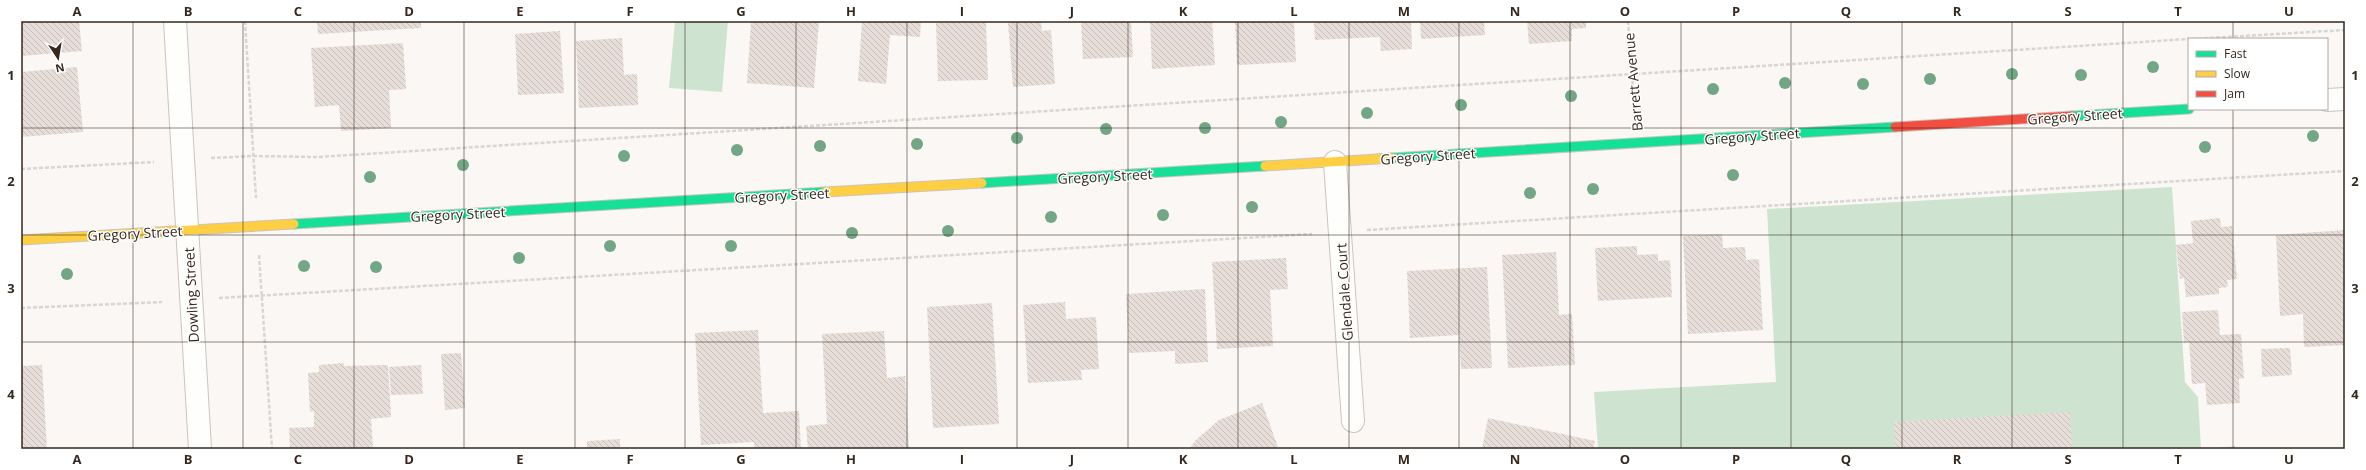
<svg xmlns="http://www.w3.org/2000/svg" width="2366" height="470" font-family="'Open Sans',sans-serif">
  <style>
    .pitch { fill: #cfe4d0 }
    .building { fill: url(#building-back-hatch) }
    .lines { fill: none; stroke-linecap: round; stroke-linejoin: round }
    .street-casing { stroke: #cbc4be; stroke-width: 24 }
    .fast-casing { stroke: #cbc4be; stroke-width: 11 }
    .slow-casing { stroke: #cbc4be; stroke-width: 11 }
    .jam-casing { stroke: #cbc4be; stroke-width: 11 }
    .path { stroke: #d8d6d4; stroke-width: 2.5; stroke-dasharray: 4 2; stroke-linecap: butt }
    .street { stroke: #fefefd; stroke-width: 22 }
    .fast { stroke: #16e098; stroke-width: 9 }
    .slow { stroke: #ffcf43; stroke-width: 9 }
    .jam { stroke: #f24e42; stroke-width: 9 }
    .tree { fill: #72a686 }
    .grid { fill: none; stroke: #34281f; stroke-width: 1; stroke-opacity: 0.55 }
    .labels { text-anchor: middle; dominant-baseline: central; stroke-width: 3; stroke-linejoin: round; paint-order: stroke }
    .street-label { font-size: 14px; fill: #34281f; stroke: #fff }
    .neatline { fill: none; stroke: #34281f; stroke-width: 1.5 }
    .grid-label { font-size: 13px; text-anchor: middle; font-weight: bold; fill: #34281f }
  </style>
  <defs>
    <pattern id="building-back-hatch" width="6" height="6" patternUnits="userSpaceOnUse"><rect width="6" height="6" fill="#e7ded9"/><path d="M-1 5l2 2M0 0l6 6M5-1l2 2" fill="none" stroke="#c7beba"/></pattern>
  </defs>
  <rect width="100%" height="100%" fill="#faf7f4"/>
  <path class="pitch" d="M675,21H728L722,92L669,88Z
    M2172,187L2185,382L2198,397L2201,449H1598L1594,392L1776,382L1767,209Z"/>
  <path class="building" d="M21,21H79L82,51L21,56Z
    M317,21H421V28L318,34Z
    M751,21H819L814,88L747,83Z
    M862,21H921L920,37L890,35L886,84L858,81Z
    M1041,21L1042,31L1051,30L1055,84L1013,87L1008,22Z
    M1081,21H1131L1133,57L1083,59Z
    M1150,21H1212L1215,65L1152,69Z
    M1235,21H1294L1296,62L1237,65Z
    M1314,21H1411L1412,49L1381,51L1380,37L1315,40Z
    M1420,21H1484L1485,35L1421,39Z
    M1527,21H1586V28L1572,29V41L1529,44Z
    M986,22L988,80L938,81L936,23Z
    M560,31L564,93L518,95L515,34Z
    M622,38L624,75L637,74L638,105L579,108L576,41Z
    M403,43L406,89L389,90L391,128L341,131L339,105L315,107L311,48Z
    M77,67L83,132L21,137V72Z
    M2220,218L2221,227L2232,226L2237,279L2227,280L2228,287L2219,288V294L2186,297L2184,278L2180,279L2176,245L2193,243L2191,221Z
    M2345,230V345L2304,347L2303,314L2280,316L2276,235Z
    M1722,234L1723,248L1745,247L1746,260L1759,259L1763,330L1688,334L1683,236Z
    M1637,246V255L1658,254V261L1670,260L1672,297L1598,301L1595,248Z
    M1556,252L1559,315L1572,314L1575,365L1508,368L1502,255Z
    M1286,258L1288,289L1270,290L1273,346L1217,349L1212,262Z
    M1487,267L1492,368L1461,369L1459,335L1410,338L1407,271Z
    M1205,289L1208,362L1175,364V351L1129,353L1126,294Z
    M1065,302L1066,319L1096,317L1099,369L1081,370L1082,380L1028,383L1023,305Z
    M992,303L999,424L933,428L927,307Z
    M2218,310L2220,335L2241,334L2244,378L2239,379L2240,403L2207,405L2205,383L2192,384L2189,342L2184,343L2182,312Z
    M758,330L763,413L799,411L801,449H754V442L701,445L695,333Z
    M884,331L887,378L905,376L909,448L808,449L806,426L827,424L822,334Z
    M2290,348L2292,375L2262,377L2261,349Z
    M461,353L465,408L445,410L441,354Z
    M344,363V366L388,365L391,417L371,419L373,449H290L289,428L314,427V411L310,412L308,373L319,372V365Z
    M42,365L47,449H21V366Z
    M421,365L423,394L391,395L389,367Z
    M1262,403L1278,447L1272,449H1189L1196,440L1219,420Z
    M2070,412L2072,449H1895L1894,422Z
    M1488,418L1595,441L1593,449H1482Z
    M620,439V449H587V441Z
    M2235,446V449H2217V448Z"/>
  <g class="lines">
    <defs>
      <path id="street" d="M175,21L200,449
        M2327,100L2345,99
        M1335,162L1353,421"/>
      <path id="fast" d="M2072,116L2189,109
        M1392,158L1895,127
        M982,183L1265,166
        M294,224L825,192"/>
      <path id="slow" d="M1265,166L1392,158
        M825,192L982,183
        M21,240L294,224"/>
      <path id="jam" d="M1895,127L2072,116"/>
    </defs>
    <use href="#street" class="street-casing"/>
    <use href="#fast" class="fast-casing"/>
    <use href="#slow" class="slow-casing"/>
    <use href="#jam" class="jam-casing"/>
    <path class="path" d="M245,21L256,198
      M1628,21L1635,114
      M2192,39L2345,30
      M211,158L253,156L318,157L2189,39
      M21,169L154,162
      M1367,230L2345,171
      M259,255L272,449
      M219,298L1312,234
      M21,308L162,302"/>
    <use href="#street" class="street"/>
    <use href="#fast" class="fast"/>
    <use href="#slow" class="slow"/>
    <use href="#jam" class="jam"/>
  </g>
  <g class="tree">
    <circle cx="2153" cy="67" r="6"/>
    <circle cx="2012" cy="74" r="6"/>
    <circle cx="2081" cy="75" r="6"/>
    <circle cx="1930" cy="79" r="6"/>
    <circle cx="1785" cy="83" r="6"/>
    <circle cx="1863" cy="84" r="6"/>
    <circle cx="1713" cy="89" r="6"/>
    <circle cx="1571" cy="96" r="6"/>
    <circle cx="1461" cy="105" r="6"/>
    <circle cx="1367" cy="113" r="6"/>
    <circle cx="1281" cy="122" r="6"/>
    <circle cx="1205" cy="128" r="6"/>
    <circle cx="1106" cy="129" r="6"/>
    <circle cx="2313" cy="136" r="6"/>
    <circle cx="1017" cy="138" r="6"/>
    <circle cx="917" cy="144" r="6"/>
    <circle cx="820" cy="146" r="6"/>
    <circle cx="2205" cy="147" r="6"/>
    <circle cx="737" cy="150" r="6"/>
    <circle cx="624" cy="156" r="6"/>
    <circle cx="463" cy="165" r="6"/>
    <circle cx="1733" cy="175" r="6"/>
    <circle cx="370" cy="177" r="6"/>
    <circle cx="1593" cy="189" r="6"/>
    <circle cx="1530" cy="193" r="6"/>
    <circle cx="1252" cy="207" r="6"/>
    <circle cx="1163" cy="215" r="6"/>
    <circle cx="1051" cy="217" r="6"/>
    <circle cx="948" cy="231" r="6"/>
    <circle cx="852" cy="233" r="6"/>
    <circle cx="610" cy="246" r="6"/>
    <circle cx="731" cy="246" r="6"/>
    <circle cx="519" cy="258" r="6"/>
    <circle cx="304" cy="266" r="6"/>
    <circle cx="376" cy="267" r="6"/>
    <circle cx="67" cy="274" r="6"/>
  </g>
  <path class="grid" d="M133,21V449M243,21V449M354,21V449M464,21V449M575,21V449M685,21V449M796,21V449M907,21V449M1017,21V449M1128,21V449M1238,21V449M1349,21V449M1459,21V449M1570,21V449M1681,21V449M1791,21V449M1902,21V449M2012,21V449M2123,21V449M2233,21V39M2233,109V449M21,128H2345M21,235H2345M21,342H2345"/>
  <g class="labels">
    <g class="street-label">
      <text transform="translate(1633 82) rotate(-95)">Barrett Avenue</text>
      <text transform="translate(2075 116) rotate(-4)">Gregory Street</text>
      <text transform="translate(1752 136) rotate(-4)">Gregory Street</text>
      <text transform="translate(1428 156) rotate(-4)">Gregory Street</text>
      <text transform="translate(1105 176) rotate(-3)">Gregory Street</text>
      <text transform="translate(782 195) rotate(-3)">Gregory Street</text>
      <text transform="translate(458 214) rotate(-3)">Gregory Street</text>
      <text transform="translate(135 233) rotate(-3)">Gregory Street</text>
      <text transform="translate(1344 292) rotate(-94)">Glendale Court</text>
      <text transform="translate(191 295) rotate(-93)">Dowling Street</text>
    </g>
  </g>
  <rect width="2366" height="470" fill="none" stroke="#ffffff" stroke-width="44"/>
  <rect x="2188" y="38" width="140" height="72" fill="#ffffff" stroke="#aea9a5"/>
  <rect x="2196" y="51" width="20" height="6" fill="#16e098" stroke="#aea9a5"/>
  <text x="2224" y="58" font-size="12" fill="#34281f">Fast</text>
  <rect x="2196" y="71" width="20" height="6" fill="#ffcf43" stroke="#aea9a5"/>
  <text x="2224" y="78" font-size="12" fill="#34281f">Slow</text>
  <rect x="2196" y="91" width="20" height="6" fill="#f24e42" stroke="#aea9a5"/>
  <text x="2224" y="98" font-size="12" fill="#34281f">Jam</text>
  <g transform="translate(58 58) rotate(168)" stroke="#ffffff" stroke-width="3" paint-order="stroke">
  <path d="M0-3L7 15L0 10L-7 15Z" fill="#34281f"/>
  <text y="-6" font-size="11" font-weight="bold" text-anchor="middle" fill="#34281f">N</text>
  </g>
  <rect x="22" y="22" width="2322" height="426" class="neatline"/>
  <g class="grid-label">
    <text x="77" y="16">A</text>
    <text x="188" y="16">B</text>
    <text x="298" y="16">C</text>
    <text x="409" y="16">D</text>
    <text x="520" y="16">E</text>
    <text x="630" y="16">F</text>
    <text x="741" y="16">G</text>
    <text x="851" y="16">H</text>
    <text x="962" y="16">I</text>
    <text x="1072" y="16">J</text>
    <text x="1183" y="16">K</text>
    <text x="1294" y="16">L</text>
    <text x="1404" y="16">M</text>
    <text x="1515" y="16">N</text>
    <text x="1625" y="16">O</text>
    <text x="1736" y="16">P</text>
    <text x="1846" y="16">Q</text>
    <text x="1957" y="16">R</text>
    <text x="2068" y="16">S</text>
    <text x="2178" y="16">T</text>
    <text x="2289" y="16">U</text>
    <text x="11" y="80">1</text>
    <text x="2355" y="80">1</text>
    <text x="11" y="186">2</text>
    <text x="2355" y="186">2</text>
    <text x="11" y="293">3</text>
    <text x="2355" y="293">3</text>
    <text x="11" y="399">4</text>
    <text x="2355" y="399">4</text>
    <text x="77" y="464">A</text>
    <text x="188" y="464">B</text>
    <text x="298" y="464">C</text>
    <text x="409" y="464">D</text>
    <text x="520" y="464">E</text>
    <text x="630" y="464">F</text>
    <text x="741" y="464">G</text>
    <text x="851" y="464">H</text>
    <text x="962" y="464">I</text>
    <text x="1072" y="464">J</text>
    <text x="1183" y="464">K</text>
    <text x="1294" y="464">L</text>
    <text x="1404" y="464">M</text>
    <text x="1515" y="464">N</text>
    <text x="1625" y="464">O</text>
    <text x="1736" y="464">P</text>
    <text x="1846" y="464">Q</text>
    <text x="1957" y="464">R</text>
    <text x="2068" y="464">S</text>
    <text x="2178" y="464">T</text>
    <text x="2289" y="464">U</text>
  </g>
</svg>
